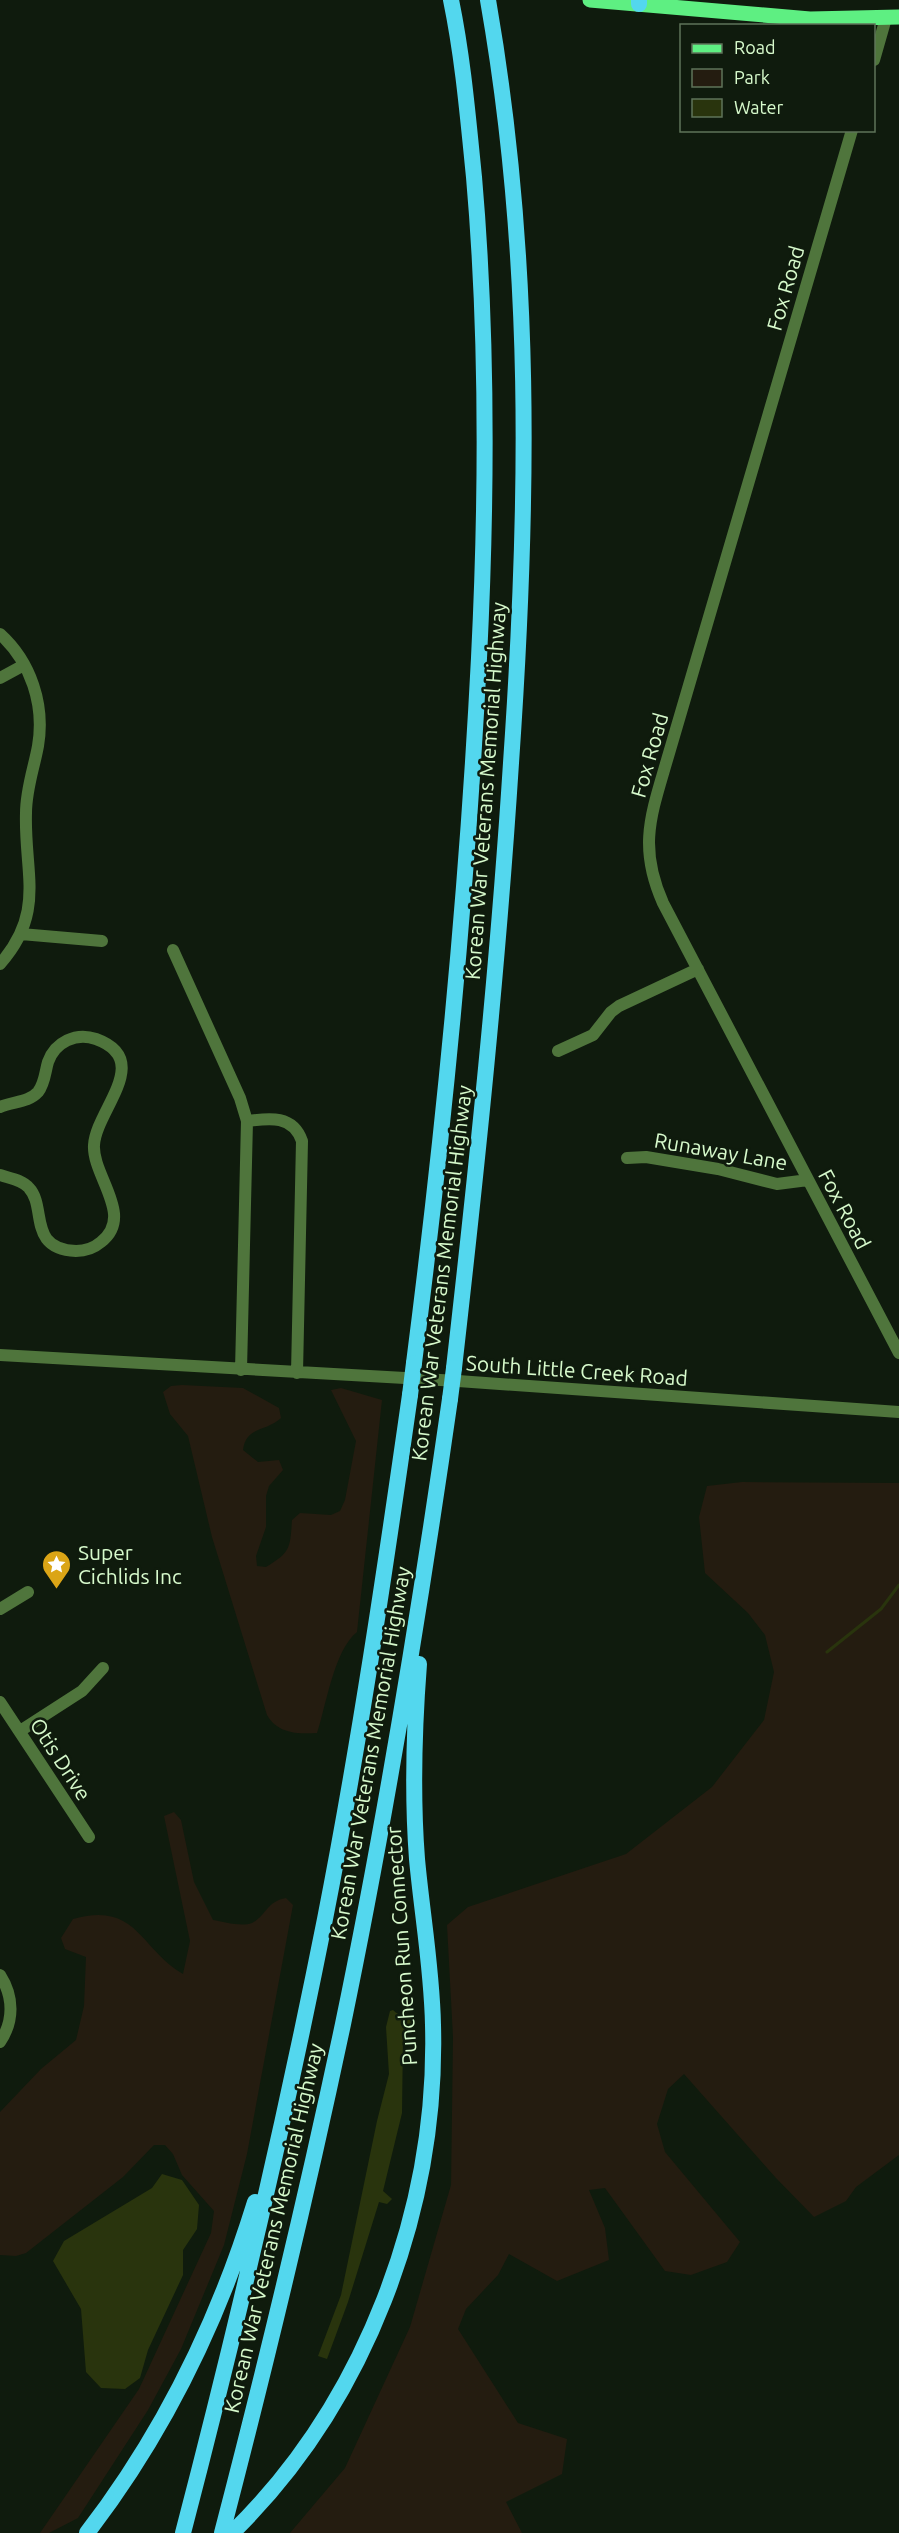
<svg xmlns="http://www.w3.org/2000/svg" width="899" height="2533" font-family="Ubuntu,sans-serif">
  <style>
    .green { fill: #241c10 }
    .water { fill: #29340d }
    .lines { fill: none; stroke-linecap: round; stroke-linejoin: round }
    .stream { stroke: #29340d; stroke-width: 3 }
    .minor { stroke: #4f753c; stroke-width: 12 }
    .major { stroke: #5eef82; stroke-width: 15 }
    .highway { stroke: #53d7ee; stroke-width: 16 }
    .highway-bridge { stroke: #53d7ee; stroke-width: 16 }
    .labels { text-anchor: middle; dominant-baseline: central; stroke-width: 5; stroke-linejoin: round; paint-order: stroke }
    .street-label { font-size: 21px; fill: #d7facc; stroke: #0f1b0d }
    .poi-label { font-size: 21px; fill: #d7facc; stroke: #0f1b0d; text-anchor: start }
  </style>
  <rect width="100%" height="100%" fill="#0f1b0d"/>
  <path class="green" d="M182,1385L243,1388L279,1408L281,1418C266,1432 246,1426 243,1450L258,1462L279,1460L283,1470L269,1486L266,1496V1527L256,1556L257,1566L266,1567C291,1552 290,1548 292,1520L300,1513L331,1515L340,1511L345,1500L356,1441L331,1390L341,1388L382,1400L357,1632C334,1650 326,1706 317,1733C298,1734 278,1734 267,1715L212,1537L188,1436L170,1414L163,1392L171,1386Z
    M742,1482L899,1483V2155L856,2187L846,2201L814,2217L776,2178L684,2074L668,2089L657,2124L665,2152L740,2242L727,2262L691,2275L665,2271L605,2188L589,2190L605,2228L609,2260L557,2281L509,2254L498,2275L466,2309L458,2329L518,2423L567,2439L562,2474L506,2502L522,2533H290L345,2468L410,2327L451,2185L453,2037L447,1925L468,1907L626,1854L712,1787L764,1720L774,1672L765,1635L748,1613L705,1573L699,1517L707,1486Z
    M174,1812L181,1820L194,1882L213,1920C224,1922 241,1927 252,1923C266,1916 267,1901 286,1898L293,1905L247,2154L224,2245L181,2349L148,2410L78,2518L49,2533H40L139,2389L211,2233L214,2211L182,2175L173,2154L165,2145H154L123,2177L26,2253L16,2256L0,2255V2112L41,2069L76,2040L84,2006L86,1957L65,1949L61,1938L73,1919C137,1901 139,1948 183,1974L190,1941L164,1816Z"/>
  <path class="water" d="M393,2010C400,2018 410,2015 415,2023L405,2032L403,2037L402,2113L383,2191L392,2199L387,2204L379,2202L348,2302L327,2359L318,2356L341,2295L377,2121L389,2074L386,2027L390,2011Z
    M162,2174L182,2180L199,2205L197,2229L183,2250V2275L148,2350L140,2378L125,2389L101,2388L86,2372L81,2309L53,2261L64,2241L152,2188Z"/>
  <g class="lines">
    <path class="stream" d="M827,1652L881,1609L899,1585"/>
    <path class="minor" d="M874,60L886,18
      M852,130L667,760C651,815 638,847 663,903L899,1353
      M0,634C31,662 45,705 38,746C34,768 26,789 26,813C24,873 46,912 0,964
      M0,678L24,665
      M21,934L102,941
      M173,950L240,1098L247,1121L241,1370
      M558,1051L593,1035L611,1012L619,1006L698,969
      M0,1107C13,1101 28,1103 38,1092C45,1083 45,1072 48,1062C55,1042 76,1032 96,1039C154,1060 96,1110 94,1145C92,1176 135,1216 101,1242C94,1248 85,1251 76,1251C27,1249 47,1207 29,1188C23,1180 9,1178 0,1175
      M247,1121C270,1118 293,1115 302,1141L297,1373
      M627,1158L646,1157L718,1169L777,1184L808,1180
      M0,1355L458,1381L899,1412
      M0,1609L28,1592
      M0,1702L89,1837
      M20,1731L82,1691L103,1668
      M0,1975C14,1997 14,2021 0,2042"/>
    <path class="major" d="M590,0L810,19L899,17"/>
    <path class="highway" d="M639,0V4
      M414,1363C444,1129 467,894 479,658C487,497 488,338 474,177C468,118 463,58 451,0
      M454,1368C477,1166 498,966 511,763C529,504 533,257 488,0
      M87,2533C164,2433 218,2322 255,2202
      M183,2533C236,2330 284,2125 325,1919C359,1746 385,1570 410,1395
      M222,2533C266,2364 307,2194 343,2024C386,1817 420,1608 450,1399
      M232,2533C365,2403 438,2210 433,2025C432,1969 422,1914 417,1859C412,1794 414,1729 419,1664"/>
    <path class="highway-bridge" d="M410,1395L414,1363
      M450,1399L454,1368"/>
  </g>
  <defs>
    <symbol id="sight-pin" viewBox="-11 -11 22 30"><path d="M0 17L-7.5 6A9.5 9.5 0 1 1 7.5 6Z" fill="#dba516" stroke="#0f1b0d"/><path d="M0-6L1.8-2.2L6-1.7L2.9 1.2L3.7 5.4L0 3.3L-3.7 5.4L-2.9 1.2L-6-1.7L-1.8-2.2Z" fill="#fff"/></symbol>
  </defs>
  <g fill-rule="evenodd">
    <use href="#sight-pin" x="40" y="1548" width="33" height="45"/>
  </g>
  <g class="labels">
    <g class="street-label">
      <text transform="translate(785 288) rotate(-74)">Fox Road</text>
      <text transform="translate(649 755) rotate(-74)">Fox Road</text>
      <text transform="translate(485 791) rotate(-86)">Korean War Veterans Memorial Highway</text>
      <text transform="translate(721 1151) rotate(10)">Runaway Lane</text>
      <text transform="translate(845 1209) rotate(62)">Fox Road</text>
      <text transform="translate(441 1273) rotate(-83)">Korean War Veterans Memorial Highway</text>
      <text transform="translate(577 1370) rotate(4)">South Little Creek Road</text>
      <text transform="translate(370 1753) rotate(-80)">Korean War Veterans Memorial Highway</text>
      <text transform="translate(61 1759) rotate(57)">Otis Drive</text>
      <text transform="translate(401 1946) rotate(-94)">Puncheon Run Connector</text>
      <text transform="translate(273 2228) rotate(-77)">Korean War Veterans Memorial Highway</text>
    </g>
    <g class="poi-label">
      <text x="78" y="1552">Super<tspan x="78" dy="24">Cichlids Inc</tspan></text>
    </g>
  </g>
  <rect x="680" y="24" width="195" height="108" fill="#0f1b0d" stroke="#5f7459" stroke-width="1.5"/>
  <rect x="692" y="44" width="30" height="9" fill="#5eef82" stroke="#5f7459" stroke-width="1.5"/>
  <text x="734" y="54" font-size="18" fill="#d7facc">Road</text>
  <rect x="692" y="69" width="30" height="18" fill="#241c10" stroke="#5f7459" stroke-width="1.5"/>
  <text x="734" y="84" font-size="18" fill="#d7facc">Park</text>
  <rect x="692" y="99" width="30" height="18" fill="#29340d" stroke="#5f7459" stroke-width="1.5"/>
  <text x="734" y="114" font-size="18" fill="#d7facc">Water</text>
</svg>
